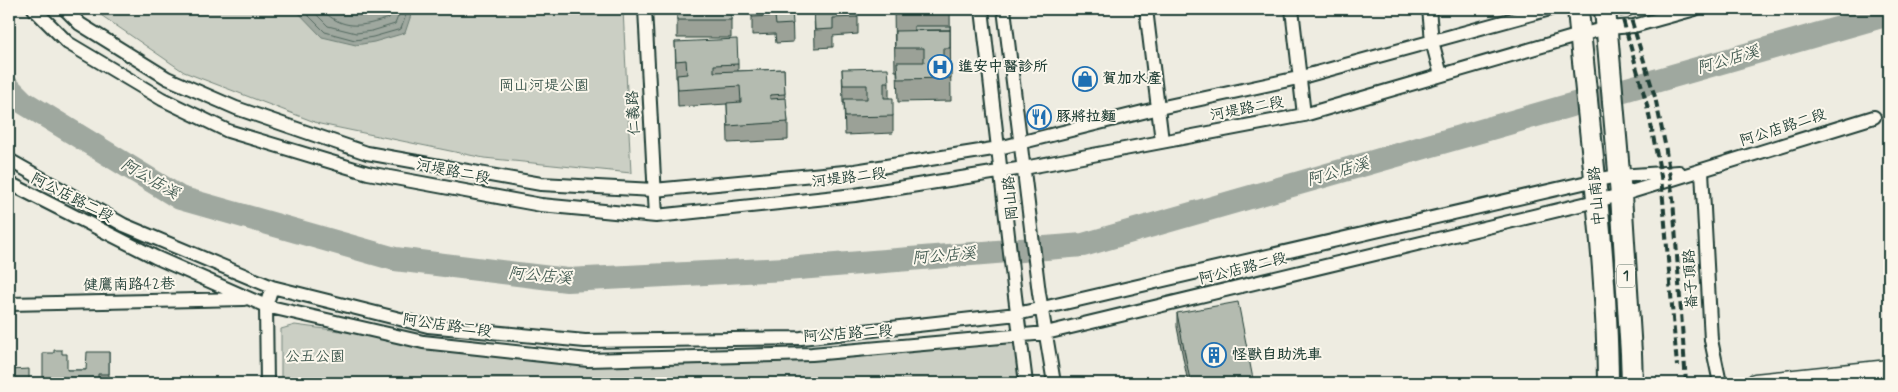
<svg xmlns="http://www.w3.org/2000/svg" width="1898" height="392" font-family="Mynerve,'LXGW WenKai TC',sans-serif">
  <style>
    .green { fill: #cbcfc4; stroke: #75867c }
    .water { fill: #9fa89f; stroke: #6c7d74 }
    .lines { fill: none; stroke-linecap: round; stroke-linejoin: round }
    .shore { stroke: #52685f; stroke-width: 1 }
    .river { stroke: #9fa89f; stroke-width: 24 }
    .street-casing { stroke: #1f3d34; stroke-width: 16 }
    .secondary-casing { stroke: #1f3d34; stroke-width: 21 }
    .primary-casing { stroke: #1f3d34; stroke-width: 24 }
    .street { stroke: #fbf7ec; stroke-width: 12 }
    .secondary { stroke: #fbf7ec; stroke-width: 18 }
    .primary { stroke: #fbf7ec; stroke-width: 20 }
    .rail { stroke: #1f3d34; stroke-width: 4; stroke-dasharray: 8 4; stroke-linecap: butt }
    .wall { fill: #9ba197; stroke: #1f3d34 }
    .building { fill: #b4bbb0; stroke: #1f3d34 }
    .labels { text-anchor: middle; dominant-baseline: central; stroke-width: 4; stroke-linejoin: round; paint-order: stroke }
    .shield { fill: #fbf7ec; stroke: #61756b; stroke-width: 1 }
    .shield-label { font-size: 14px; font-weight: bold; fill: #1f3d34 }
    .poi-label { font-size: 15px; font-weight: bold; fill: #1f3d34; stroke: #fbf7ec; text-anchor: start }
    .park-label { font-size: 15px; fill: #415a51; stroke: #fbf7ec }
    .street-label { font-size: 15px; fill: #1f3d34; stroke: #fbf7ec }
    .water-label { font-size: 16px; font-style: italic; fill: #455d54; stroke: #fbf7ec }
  </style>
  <rect width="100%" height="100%" fill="#eeece1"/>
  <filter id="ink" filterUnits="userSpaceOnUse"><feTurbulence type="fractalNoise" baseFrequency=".02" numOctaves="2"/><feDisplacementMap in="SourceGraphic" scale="10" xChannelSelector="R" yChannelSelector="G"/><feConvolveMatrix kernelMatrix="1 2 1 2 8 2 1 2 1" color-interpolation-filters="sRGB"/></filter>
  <g filter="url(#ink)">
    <path class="green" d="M92,9H623L631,173L484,158L320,124L184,72Z
      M295,325L423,342L588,360L1019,337L1026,383H281V329Z"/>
    <path class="water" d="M295,9H415L412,12L405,33L374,42L356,45L322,37Z"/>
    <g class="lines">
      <path class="shore" d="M302,9L325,32L355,40L373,37L401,29L408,9
        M311,9L328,26L356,33L372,31L395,24L401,9
        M321,9C343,31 362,27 389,18L393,9"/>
      <path class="river" d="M9,88L23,102L180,198L395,259L567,280L786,269L1083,245L1889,14"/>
      <defs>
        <path id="street" d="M34,9L68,43L162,99L228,131L368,173L541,205L656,216L855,195L1024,168L1304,115L1580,35L1607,28L1634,26L1695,9
          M65,9L80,24L167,78L236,108L367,153L541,184L654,190L855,171L999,148L1159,108L1298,78L1550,9
          M645,9L656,216
          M982,9L1015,296L1026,383
          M1004,9L1039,293L1054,383
          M1146,9L1162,141
          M1292,9L1304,115
          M1429,9L1432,41L1441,75
          M9,160L124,225L272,287L428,326L585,341L801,338L1017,314L1596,180L1618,176L1679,172
          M1702,171L1711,340L1720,383
          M9,183L155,257L266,306L423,342L588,360L812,354L1046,333L1621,195L1874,117
          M9,304L244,299
          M267,383L266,306L272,287"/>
        <path id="secondary" d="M1755,383L1889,369"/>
        <path id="primary" d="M1578,9C1589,133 1607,258 1608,383
          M1605,9L1621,195L1631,353L1632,383"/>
      </defs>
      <use href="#street" class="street-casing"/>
      <use href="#secondary" class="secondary-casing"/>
      <use href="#primary" class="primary-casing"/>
      <use href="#street" class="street"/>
      <use href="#secondary" class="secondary"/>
      <use href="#primary" class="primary"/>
      <path class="rail" d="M1620,9L1647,105L1661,176L1677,366
        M1628,9L1655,97L1665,144L1673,199L1686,383"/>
    </g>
    <path class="wall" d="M677,9H731V38H677Z
      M752,9H792L793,42L776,43L775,34L752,35Z
      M814,9L858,17V34L833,36V47L815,48Z
      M894,9H950L951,101L898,102L897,71H895Z
      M675,42L738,64V71L784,69L785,98L788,122V140L728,143L727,104L678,107L677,78H676Z
      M842,69L889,82V98L893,116V133L845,135L844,103H843Z
      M1177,313L1253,379V383H1188L1177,327Z
      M109,352V383H43L54,353L62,354L67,370H86Z"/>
    <path class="building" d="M677,9H731V20H677Z
      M752,9H792L793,24L776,25L775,16L752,17Z
      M814,9H857L858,17L833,18V29L815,30Z
      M894,9H950V11H894Z
      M914,26H950V30H914Z
      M950,30V48H943V62H951V78L898,79L897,62H924V48H895V31Z
      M737,39L738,64L714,65V72L784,69L785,94L770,95V99L786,98L788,122L728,126L727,103L741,102L740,86L678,90L677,75L687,74L686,60L676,61L675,42Z
      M888,68L889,82H884V98H893V116L845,117L844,99H867V85H843L842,69Z
      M1238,302L1253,379L1190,380L1177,313Z
      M54,350H62V354H67V370H86L87,352H109V374H98V383H43V353H54Z
      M29,369V383H9V370Z"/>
  </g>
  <defs>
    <symbol id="hospital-ring" viewBox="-11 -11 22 22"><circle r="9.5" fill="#fbf7ec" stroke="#1f6fb2" stroke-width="1.5"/><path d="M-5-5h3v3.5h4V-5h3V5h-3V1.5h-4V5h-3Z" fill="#1f6fb2"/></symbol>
    <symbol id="shop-ring" viewBox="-11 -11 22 22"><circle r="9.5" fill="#fbf7ec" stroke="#1f6fb2" stroke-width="1.5"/><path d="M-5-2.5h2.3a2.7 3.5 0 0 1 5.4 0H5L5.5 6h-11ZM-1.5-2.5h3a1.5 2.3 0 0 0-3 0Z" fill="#1f6fb2"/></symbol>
    <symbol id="restaurant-ring" viewBox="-11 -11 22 22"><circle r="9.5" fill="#fbf7ec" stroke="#1f6fb2" stroke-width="1.5"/><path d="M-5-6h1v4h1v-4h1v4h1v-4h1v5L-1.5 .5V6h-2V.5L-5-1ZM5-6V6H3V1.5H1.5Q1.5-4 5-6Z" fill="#1f6fb2"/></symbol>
    <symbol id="building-ring" viewBox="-11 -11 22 22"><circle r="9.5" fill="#fbf7ec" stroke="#1f6fb2" stroke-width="1.5"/><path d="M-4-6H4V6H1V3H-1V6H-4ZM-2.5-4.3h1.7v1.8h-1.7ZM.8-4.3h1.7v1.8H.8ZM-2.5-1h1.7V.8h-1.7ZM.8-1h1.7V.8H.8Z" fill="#1f6fb2"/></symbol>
  </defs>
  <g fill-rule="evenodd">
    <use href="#hospital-ring" x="926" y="53" width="28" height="28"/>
    <use href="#shop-ring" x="1071" y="65" width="28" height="28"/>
    <use href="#restaurant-ring" x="1025" y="103" width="28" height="28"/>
    <use href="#building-ring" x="1200" y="341" width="28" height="28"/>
  </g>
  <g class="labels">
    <rect class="shield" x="1617" y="264.5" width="18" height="23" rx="4"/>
    <g class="shield-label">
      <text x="1626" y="276">1</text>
    </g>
    <g class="poi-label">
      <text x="958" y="67">進安中醫診所</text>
      <text x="1102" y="79">賀加水產</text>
      <text x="1056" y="117">豚將拉麵</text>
      <text x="1232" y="355">怪獸自助洗車</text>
    </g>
    <g class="park-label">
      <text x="544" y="86">岡山河堤公園</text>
      <text x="315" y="357">公五公園</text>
    </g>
    <g class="street-label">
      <text transform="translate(1247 109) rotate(-11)">河堤路二段</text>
      <text transform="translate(634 113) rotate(-93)">仁義路</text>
      <text transform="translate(1783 128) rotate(-18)">阿公店路二段</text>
      <text transform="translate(453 172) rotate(11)">河堤路二段</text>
      <text transform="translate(849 178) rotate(-7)">河堤路二段</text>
      <text transform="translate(1597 196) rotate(-95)">中山南路</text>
      <text transform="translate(72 198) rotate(27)">阿公店路二段</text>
      <text transform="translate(1011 198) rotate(-95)">岡山路</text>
      <text transform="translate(1243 269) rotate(-14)">阿公店路二段</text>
      <text transform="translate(1691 279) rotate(-93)">崙子頂路</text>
      <text transform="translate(129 285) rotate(-1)">健鷹南路42巷</text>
      <text transform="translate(447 326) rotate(8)">阿公店路二段</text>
      <text transform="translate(848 334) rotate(-4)">阿公店路二段</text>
    </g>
    <g class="water-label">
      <text transform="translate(1728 60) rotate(-16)">阿公店溪</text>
      <text transform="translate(1338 172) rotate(-16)">阿公店溪</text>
      <text transform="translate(150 179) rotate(30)">阿公店溪</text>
      <text transform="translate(944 256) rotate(-5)">阿公店溪</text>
      <text transform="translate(540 276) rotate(5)">阿公店溪</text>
    </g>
  </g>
  <rect width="1898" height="392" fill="none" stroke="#fbf7ec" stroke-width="30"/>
  <rect x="15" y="15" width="1868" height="362" fill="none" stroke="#1f3d34" stroke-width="2" filter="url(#ink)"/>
</svg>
